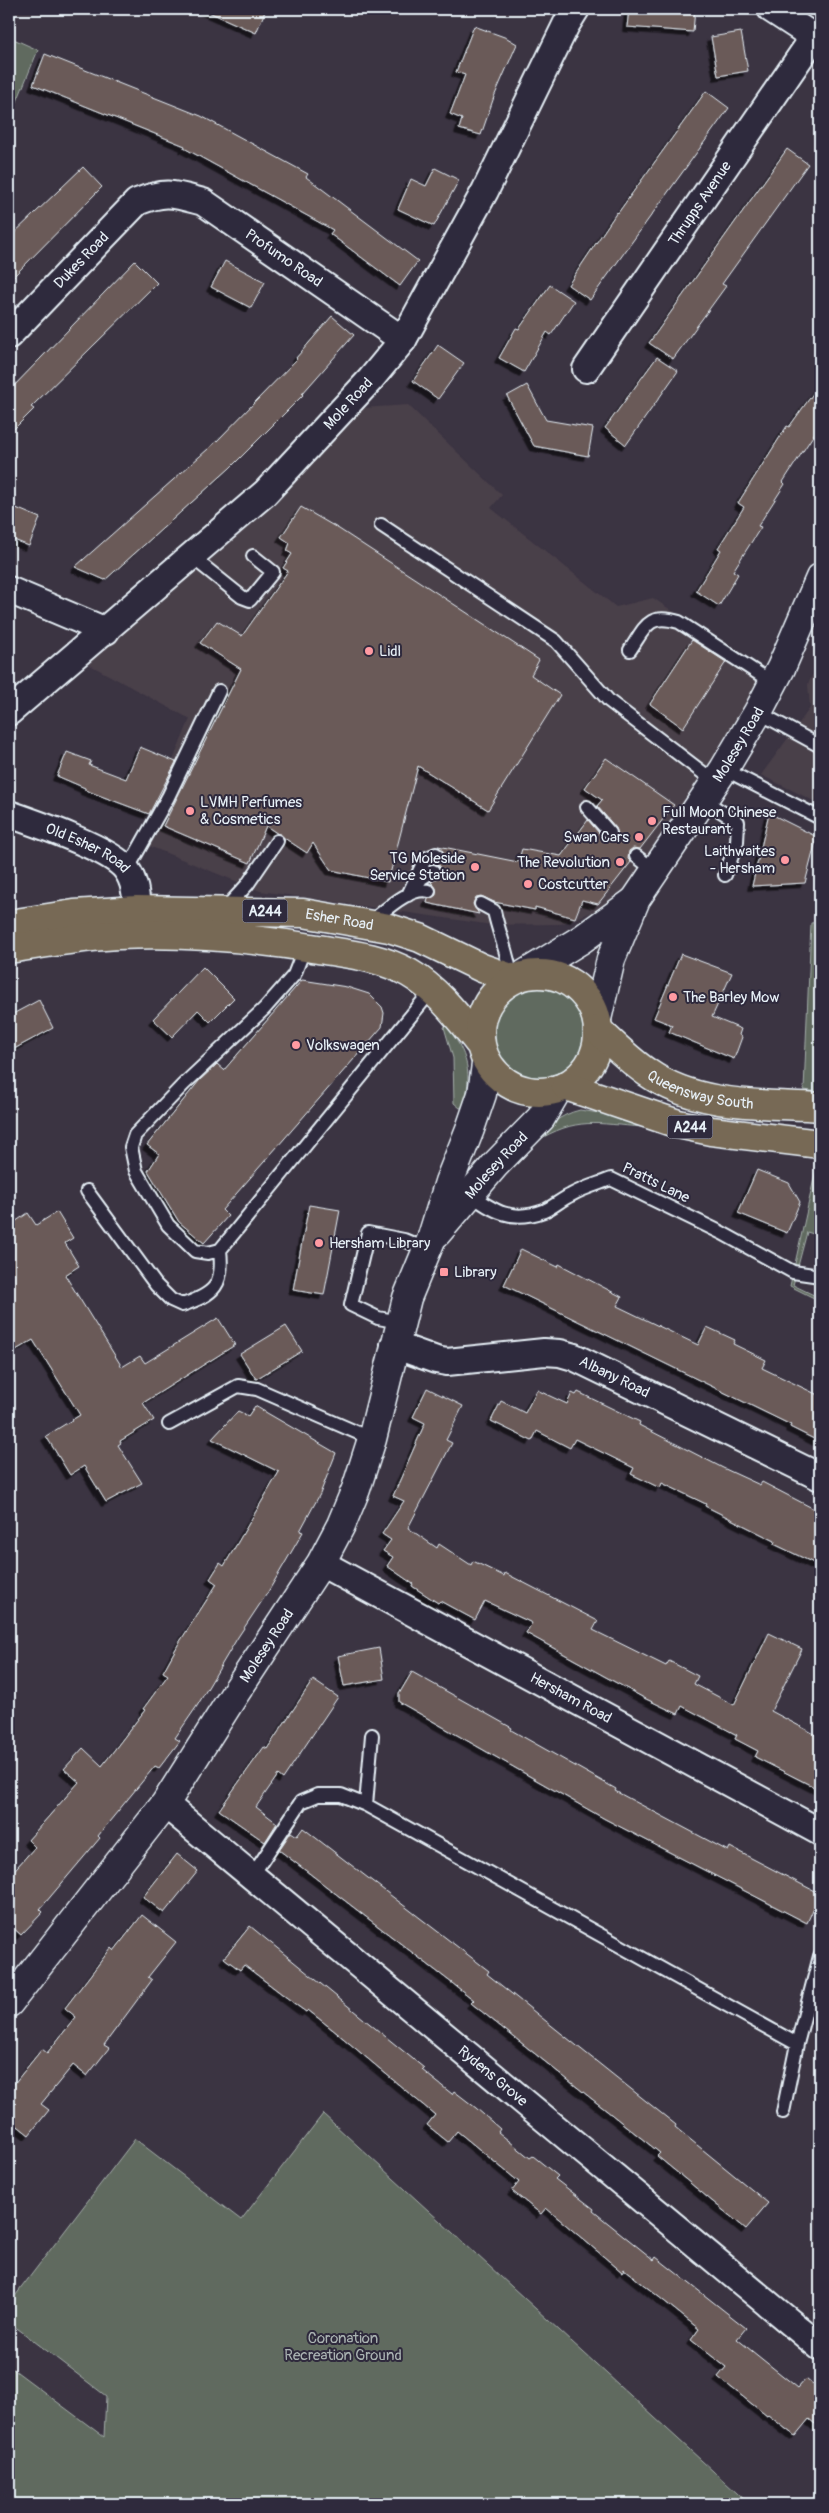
<svg xmlns="http://www.w3.org/2000/svg" width="829" height="2513" font-family="Pangolin,sans-serif">
  <style>
    .built { fill: #493f49 }
    .green { fill: #616a5e; stroke: #a4aeab }
    .building { fill: #6a5a58; stroke: #e8f1f8; filter: url(#shadow) }
    .lines { fill: none; stroke-linecap: round; stroke-linejoin: round }
    .service-casing { stroke: #e8f1f8; stroke-width: 16 }
    .minor-casing { stroke: #e8f1f8; stroke-width: 30 }
    .tertiary-casing { stroke: #e8f1f8; stroke-width: 31 }
    .primary-casing { stroke: #e8f1f8; stroke-width: 31 }
    .service { stroke: #2f2a3d; stroke-width: 12 }
    .minor { stroke: #2f2a3d; stroke-width: 26 }
    .tertiary { stroke: #2f2a3d; stroke-width: 28 }
    .primary { stroke: #776954; stroke-width: 28 }
    .poi-dot { fill: #ff9aa2; stroke: #2f2a3d; stroke-width: 2 }
    .labels { text-anchor: middle; dominant-baseline: central; stroke-width: 4; stroke-linejoin: round; paint-order: stroke }
    .shield { fill: #2f2a3d; stroke: #b0b5c0; stroke-width: 1 }
    .shield-label { font-size: 14px; font-weight: bold; fill: #e8f1f8 }
    .street-label { font-size: 15px; fill: #e8f1f8; stroke: #2f2a3d }
    .poi-label { font-size: 15px; fill: #e8f1f8; stroke: #2f2a3d; text-anchor: start }
    .park-label { font-size: 15px; fill: #abb4b3; stroke: #2f2a3d }
  </style>
  <defs>
    <filter id="shadow"><feDropShadow dx="-4.5" dy="4.5" stdDeviation="0" flood-color="#0009"/></filter>
  </defs>
  <rect width="100%" height="100%" fill="#3b3442"/>
  <filter id="ink" filterUnits="userSpaceOnUse"><feTurbulence type="fractalNoise" baseFrequency=".02" numOctaves="2"/><feDisplacementMap in="SourceGraphic" scale="10" xChannelSelector="R" yChannelSelector="G"/><feConvolveMatrix kernelMatrix="1 2 1 2 8 2 1 2 1" color-interpolation-filters="sRGB"/></filter>
  <g filter="url(#ink)">
    <path class="built" d="M408,405L502,495L491,508L616,607L653,598L766,674L686,809L621,901L561,924L492,925L260,891L139,842L190,719L88,664L179,584L362,408Z
      M820,659V804L761,775L810,708L808,684Z"/>
    <path class="green" d="M9,37L38,50L9,121Z
      M820,922V1092L804,1090L811,923Z
      M494 1033a45 45 0 1 1 90 0a45 45 0 1 1-90 0Z
      M446,1026C468,1052 473,1075 463,1107L460,1108L454,1103L453,1058L444,1027Z
      M580,1110L617,1116L643,1127C596,1124 577,1116 535,1142C548,1126 559,1115 580,1110Z
      M817,1165H820V1236L807,1232L793,1285L820,1298V1301L790,1286Z
      M323,2114L749,2504H9V2366L104,2437L106,2396L9,2322V2304L135,2139L241,2220Z"/>
    <path class="building" d="M202,9H266L256,33Z
      M629,9H695L693,32L627,27Z
      M474,26L507,38L517,44L494,97L481,135L459,129L462,119L450,114L465,75L456,72Z
      M741,32L748,71L718,76L711,37Z
      M45,54L201,116L308,174L306,177L418,261L400,286L330,234L333,230L184,148L185,146L33,85Z
      M706,91L729,108L590,300L568,285L617,212L618,213Z
      M787,149L808,164L722,284L726,286L673,359L649,343Z
      M83,167L102,187L9,281V238Z
      M435,168L459,180L434,226L398,209L411,179L426,186Z
      M135,261L157,283L31,407L34,409L9,434V391Z
      M225,261L265,282L251,308L211,287Z
      M550,285L574,301L551,335L547,332L524,372L499,358L516,328L519,329Z
      M332,316L354,335L302,394L303,395L230,468L105,580L75,567L217,441L297,359L296,358Z
      M438,345L464,363L438,399L413,381Z
      M657,357L678,371L626,445L605,428Z
      M820,384V425L783,482L785,484L758,526L761,527L733,571L738,574L719,606L696,591L721,550L718,548L744,507L738,503L787,426L789,427Z
      M527,385L546,420L593,428L588,456L534,446L507,396Z
      M9,505L40,518L29,546L9,538Z
      M301,507L339,529L539,660L531,675L560,695L488,810L418,766L388,882L331,870L313,843L307,853L266,826L250,863L163,826L241,669L200,643L217,621L242,636L288,571L283,568L292,554L287,551L290,543L281,537Z
      M692,640L726,662L683,728L650,704Z
      M140,747L176,762L149,814L85,790V788L57,776L67,752L91,761L89,765L126,779Z
      M606,758L674,805L640,849L633,848L629,851L628,859L631,862L598,904L582,900L575,918L535,907V910L494,902L481,896L476,897L473,904L479,914L427,903L428,899L436,895V888L431,882L438,878L441,871L440,866L435,863L442,859L444,854L438,846L518,862L522,849L561,856L588,820L604,839L611,841L615,839L618,835L616,828L597,806L602,800L585,788Z
      M769,813L817,837L805,883L752,886Z
      M681,954L732,973L712,1017L741,1029L739,1035L742,1037L734,1059L669,1032L672,1025L654,1018Z
      M203,967L234,998L210,1022L198,1010L172,1037L153,1019Z
      M302,980L347,987L369,994L382,1007L384,1013L382,1027L222,1210L228,1216L204,1243L179,1222L148,1171L159,1154L147,1145L199,1081L217,1064L224,1070Z
      M39,1000L53,1028L14,1049L9,1038V1016Z
      M757,1170L789,1183L800,1202L787,1233L738,1213Z
      M309,1205L340,1210L324,1295L293,1290Z
      M57,1212L73,1238L65,1243L79,1266L65,1275L122,1367L140,1356L145,1363L218,1318L235,1345L143,1403L154,1420L120,1441L121,1443L118,1445L142,1483L106,1502L84,1466L70,1475L46,1436L80,1415L33,1340L9,1354V1226L28,1213L36,1225Z
      M521,1249L558,1267L559,1264L622,1297L617,1306L698,1345L707,1327L735,1340L733,1344L766,1360L762,1368L820,1396V1442L790,1427L791,1425L504,1285Z
      M286,1326L302,1351L256,1379L240,1354Z
      M427,1388L463,1406L446,1440L452,1443L408,1528L437,1548L439,1544L471,1565L473,1561L504,1576L505,1573L598,1621L593,1630L666,1666L669,1661L698,1676L694,1684L734,1705L769,1633L802,1649L771,1711L820,1737V1790L755,1757L758,1751L735,1739L737,1735L682,1706L678,1714L644,1698L526,1633L532,1623L485,1601L475,1620L440,1601L438,1603L412,1586L413,1584L387,1566L393,1557L383,1551L391,1540L382,1534L404,1501L393,1496L425,1423L413,1417Z
      M537,1390L567,1404L572,1393L576,1395L578,1392L640,1422L639,1425L723,1468L760,1485L762,1482L820,1512V1566L774,1544L775,1541L705,1506L706,1504L662,1483L660,1488L631,1474L634,1468L575,1439L570,1448L537,1431L532,1441L491,1421L501,1401L525,1413Z
      M255,1406L336,1453L320,1494L300,1531L303,1532L268,1592L238,1637L197,1706L175,1738L180,1741L159,1768L155,1766L109,1822L98,1836L100,1838L40,1909L43,1912L21,1935L9,1924V1876L35,1847L28,1840L79,1782L64,1769L83,1748L102,1766L145,1710L143,1709L168,1675L163,1672L179,1643L217,1584L210,1579L220,1563L224,1566L279,1472L212,1439L238,1411L248,1416Z
      M379,1648L384,1679L344,1686L338,1656Z
      M412,1672L512,1728L511,1730L616,1789L615,1791L728,1851L730,1847L820,1894L807,1923L605,1819L399,1702V1694Z
      M313,1680L338,1697L283,1779L278,1775L256,1807L277,1823L265,1842L219,1810L264,1747L267,1749Z
      M303,1828L489,1971L487,1974L676,2125L675,2127L768,2203L746,2229L657,2156L660,2153L471,2003L474,2000L279,1850L291,1832L297,1836Z
      M177,1854L198,1871L164,1913L143,1897Z
      M142,1915L176,1942L148,1977L152,1980L104,2045L109,2048L87,2076L73,2065L41,2104L49,2110L29,2135L9,2119V2090L42,2049L47,2053L76,2017L65,2008L111,1948L114,1951Z
      M250,1926L424,2068L422,2070L452,2094L454,2091L476,2108L500,2129L498,2132L530,2158L533,2156L558,2176L555,2179L594,2209L593,2211L654,2260L656,2257L746,2328L737,2339L798,2388L806,2379L820,2391V2428L809,2419L795,2436L768,2415L767,2416L718,2377L726,2367L691,2340L699,2329L624,2269L622,2272L546,2208L541,2214L512,2191L519,2182L457,2131L448,2142L427,2125L435,2115L337,2033L308,2010L306,2012L299,2007L244,1965L240,1970L224,1958Z"/>
    <g class="lines">
      <defs>
        <path id="service" d="M381,525L556,641L609,701L715,782
          M192,557L242,597L250,600L273,572L253,556
          M630,650C646,626 648,613 679,622L773,683
          M758,712L820,746
          M724,769L820,818
          M703,800L738,822L737,842L725,875
          M587,807L610,833
          M636,856L655,871
          M127,870L168,797L219,691
          M414,888L422,878L433,871
          M408,895L425,859L436,854
          M481,904L494,911C499,935 509,955 511,978
          M224,910L247,885L277,841
          M369,923C384,912 409,886 429,891
          M305,947L294,975L264,1009L184,1084L135,1135L131,1147L136,1171L168,1225L195,1251L208,1253L220,1250L432,990
          M87,1191L156,1285L171,1300L182,1305C215,1294 224,1285 220,1250
          M468,1193C494,1211 511,1223 544,1211C553,1207 562,1199 571,1195C583,1188 598,1184 611,1179L722,1233L793,1272L820,1276
          M400,1322L378,1318L351,1305L368,1233L404,1240L426,1249
          M169,1424L238,1386L257,1389L372,1439
          M366,1805L372,1735
          M252,1876L301,1802L318,1795H341L366,1805L797,2044
          M783,2112L797,2044L820,1956"/>
        <g id="minor">
          <path d="M771,9L820,41"/>
          <path id="s1" d="M9,335L137,202C166,190 174,194 203,202L403,340"/>
          <path id="s2" d="M586,369L814,37"/>
          <path d="M9,590L106,631"/>
          <path id="s3" d="M9,712L265,493L370,380L403,340L485,191L566,25L576,9"/>
          <path id="s4" d="M9,814C35,823 111,849 126,869C135,881 136,895 137,910"/>
          <path id="s5" d="M394,1345L436,1360L447,1362L544,1352L560,1353L574,1357L820,1477"/>
          <path id="s6" d="M321,1563L820,1832"/>
          <path id="s7" d="M165,1804L820,2347"/>
        </g>
        <g id="tertiary">
          <path d="M525,974L582,939L633,902"/>
          <path id="s8" d="M597,1019L611,959L636,899L724,769L758,712L781,668L820,578"/>
          <path id="s9" d="M437,1233L495,1165L541,1118L558,1089"/>
          <path id="s10" d="M9,2003L165,1804L234,1695L321,1563L341,1525L356,1489L372,1439L407,1298L431,1240L449,1182L470,1129L482,1094L486,1064"/>
        </g>
        <g id="primary">
          <path id="s11" d="M9,924L74,914L137,910L303,913L389,928L420,938L482,968L511,978"/>
          <path d="M9,949C45,943 81,937 118,935C184,932 253,938 318,949C349,954 381,957 409,973C437,989 458,1017 478,1042"/>
          <circle cx="539" cy="1033" r="59"/>
          <path id="s12" d="M598,1030C614,1045 630,1061 648,1073C698,1108 763,1103 820,1107"/>
          <path d="M566,1086L678,1124L711,1131L820,1144"/>
        </g>
      </defs>
      <use href="#service" class="service-casing"/>
      <use href="#minor" class="minor-casing"/>
      <use href="#tertiary" class="tertiary-casing"/>
      <use href="#primary" class="primary-casing"/>
      <use href="#service" class="service"/>
      <use href="#minor" class="minor"/>
      <use href="#tertiary" class="tertiary"/>
      <use href="#primary" class="primary"/>
    </g>
  </g>
  <g class="poi-dot">
    <circle cx="369" cy="651" r="5"/>
    <circle cx="190" cy="811" r="5"/>
    <circle cx="652" cy="821" r="5"/>
    <circle cx="639" cy="837" r="5"/>
    <circle cx="785" cy="860" r="5"/>
    <circle cx="620" cy="862" r="5"/>
    <circle cx="475" cy="867" r="5"/>
    <circle cx="528" cy="884" r="5"/>
    <circle cx="673" cy="997" r="5"/>
    <circle cx="296" cy="1045" r="5"/>
    <circle cx="319" cy="1243" r="5"/>
    <rect x="439" y="1267" width="10" height="10" rx="2.5"/>
  </g>
  <g class="labels">
    <g class="shield">
      <rect x="242.5" y="899.5" width="45" height="23" rx="4"/>
      <rect x="667.5" y="1115.5" width="45" height="23" rx="4"/>
    </g>
    <g class="shield-label">
      <text x="265" y="911">A244</text>
      <text x="690" y="1127">A244</text>
    </g>
    <g class="street-label">
      <text stroke="none"><textPath href="#s2" startOffset="201">Thrupps Avenue</textPath></text>
      <text stroke="none"><textPath href="#s1" startOffset="351">Profumo Road</textPath></text>
      <text stroke="none"><textPath href="#s1" startOffset="104">Dukes Road</textPath></text>
      <text stroke="none"><textPath href="#s3" startOffset="459">Mole Road</textPath></text>
      <text stroke="none"><textPath href="#s8" startOffset="312">Molesey Road</textPath></text>
      <text stroke="none"><textPath href="#s4" startOffset="86">Old Esher Road</textPath></text>
      <text stroke="none"><textPath href="#s11" startOffset="332">Esher Road</textPath></text>
      <text stroke="none"><textPath href="#s12" startOffset="122">Queensway South</textPath></text>
      <text stroke="none"><textPath href="#s9" startOffset="90">Molesey Road</textPath></text>
      <text transform="translate(656 1183) rotate(26)">Pratts Lane</text>
      <text stroke="none"><textPath href="#s5" startOffset="229">Albany Road</textPath></text>
      <text stroke="none"><textPath href="#s10" startOffset="441">Molesey Road</textPath></text>
      <text stroke="none"><textPath href="#s6" startOffset="284">Hersham Road</textPath></text>
      <text stroke="none"><textPath href="#s7" startOffset="426">Rydens Grove</textPath></text>
    </g>
    <g class="poi-label">
      <text x="379" y="651">Lidl</text>
      <text x="200" y="802">LVMH Perfumes<tspan x="200" dy="17">&amp; Cosmetics</tspan></text>
      <text x="662" y="812">Full Moon Chinese<tspan x="662" dy="17">Restaurant</tspan></text>
      <text x="629" y="837" text-anchor="end">Swan Cars</text>
      <text x="775" y="851" text-anchor="end">Laithwaites<tspan x="775" dy="17">- Hersham</tspan></text>
      <text x="465" y="858" text-anchor="end">TG Moleside<tspan x="465" dy="17">Service Station</tspan></text>
      <text x="610" y="862" text-anchor="end">The Revolution</text>
      <text x="538" y="884">Costcutter</text>
      <text x="683" y="997">The Barley Mow</text>
      <text x="306" y="1045">Volkswagen</text>
      <text x="329" y="1243">Hersham Library</text>
      <text x="454" y="1272">Library</text>
    </g>
    <g class="park-label">
      <text x="343" y="2338">Coronation<tspan x="343" dy="17">Recreation Ground</tspan></text>
    </g>
  </g>
  <rect width="829" height="2513" fill="none" stroke="#2f2a3d" stroke-width="30"/>
  <rect x="15" y="15" width="799" height="2483" fill="none" stroke="#e8f1f8" stroke-width="2" filter="url(#ink)"/>
</svg>
